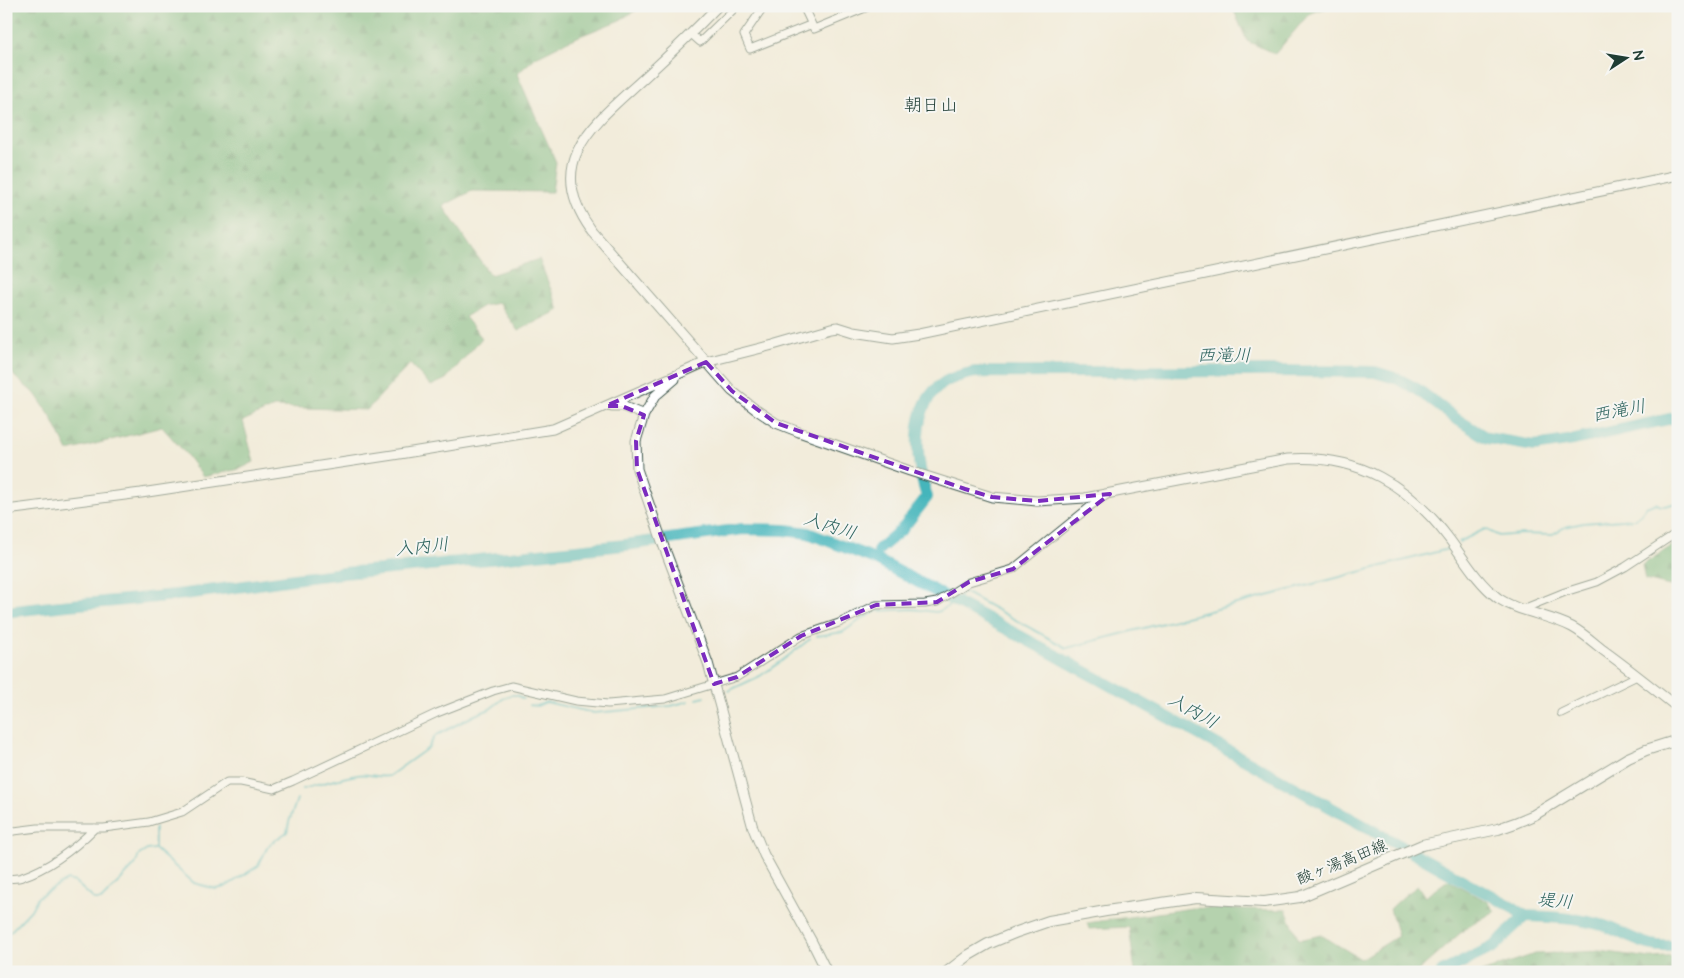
<svg xmlns="http://www.w3.org/2000/svg" width="1684" height="978" font-family="'Architects Daughter','Klee One',sans-serif">
  <style>
    .forest { fill: url(#forest-firs); stroke: #457856 }
    .lines { fill: none; stroke-linecap: round; stroke-linejoin: round }
    .stream { stroke: #45b5bb; stroke-width: 2 }
    .river { stroke: #45b5bb; stroke-width: 12 }
    .minor-casing { stroke: #3f574d; stroke-width: 9 }
    .tertiary-casing { stroke: #3f574d; stroke-width: 11 }
    .secondary-casing { stroke: #3f574d; stroke-width: 12 }
    .minor { stroke: #fff; stroke-width: 7 }
    .tertiary { stroke: #fff; stroke-width: 9 }
    .secondary { stroke: #fff; stroke-width: 10 }
    .marked { fill: none; stroke: #7b2cbf; stroke-width: 4; stroke-dasharray: 10 6; stroke-linejoin: round }
    .labels { text-anchor: middle; dominant-baseline: central; stroke-width: 4; stroke-linejoin: round; paint-order: stroke }
    .street-label { font-size: 16px; fill: #1f3d34; stroke: #f6f6f2 }
    .neighbourhood-label { font-size: 18px; fill: #1f3d34; stroke: #f6f6f2 }
    .water-label { font-size: 18px; font-style: italic; fill: #2a615c; stroke: #f6f6f2 }
  </style>
  <defs>
    <pattern id="forest-firs" width="22" height="20" patternUnits="userSpaceOnUse" patternTransform="scale(1.25)"><rect width="22" height="20" fill="#6bb278"/><path d="M5 1l3.5 6h-7zM16 11l3.5 6h-7z" fill="#579263"/></pattern>
  </defs>
  <rect width="100%" height="100%" fill="#f6f6f2"/>
  <filter id="ink" filterUnits="userSpaceOnUse"><feTurbulence type="fractalNoise" baseFrequency=".02" numOctaves="2"/><feDisplacementMap in="SourceGraphic" scale="10" xChannelSelector="R" yChannelSelector="G"/><feConvolveMatrix kernelMatrix="1 2 1 2 8 2 1 2 1" color-interpolation-filters="sRGB"/></filter>
  <filter id="wash" filterUnits="userSpaceOnUse"><feTurbulence type="fractalNoise" baseFrequency=".0096" numOctaves="4" result="noise"/><feDisplacementMap in="SourceGraphic" scale="20" xChannelSelector="R" yChannelSelector="G"/><feGaussianBlur stdDeviation="1.12" result="paint"/><feColorMatrix in="noise" values="0 0 0 0 0 0 0 0 0 0 0 0 0 0 0 0 0 1.4 0 .05"/><feComposite in="paint" operator="in"/></filter>
  <g filter="url(#wash)">
    <rect width="100%" height="100%" fill="#f2ecdb"/>
    <path class="forest" d="M6,6H643L620,20L570,40L536,57L517,74L556,162L552,192L472,191L443,206L490,275L539,259L559,310L518,331L498,303L483,306L465,317L482,338L446,379L431,386L410,364L367,410L274,407L243,421L254,462L240,469L203,477L186,454L162,427L68,451L51,417L36,395L15,377L6,364Z
      M1232,6H1331L1309,14L1275,54L1247,41Z
      M1678,542V588L1645,580L1642,565Z
      M1448,880L1488,902L1495,911L1465,929L1417,972H1135L1129,927L1089,929L1087,923L1192,908L1286,910L1299,940L1321,935L1361,959L1398,936L1390,909L1405,895L1418,886L1425,897Z
      M1600,951L1651,958L1678,956V972H1481L1535,954Z"/>
    <g class="lines">
      <path class="stream" d="M1459,542L1485,529L1499,536L1522,534L1551,535L1565,527L1583,523L1634,519L1642,513L1646,507L1656,503C1663,510 1669,503 1678,503
        M817,636L843,632L863,618L877,611L912,609L936,612L940,611L947,607L964,592L1067,648L1448,549
        M728,691L760,676L779,663L810,639
        M697,699L705,697
        M529,705L537,706L546,702L594,713L671,706L689,701
        M303,789C321,784 339,778 357,775C368,773 378,778 389,776L428,748L435,736L475,715L490,709L504,698L511,695H517L523,699
        M155,827V849L194,883L216,889L225,887L258,866L267,848L271,843L287,832L289,822L297,799
        M6,933L11,931L31,910L38,897L67,880L75,882L95,900H101L135,865L139,855L147,850L154,849"/>
      <path class="river" d="M879,549L902,529L927,497C916,462 908,405 945,382C954,376 965,374 975,372C1109,373 1242,369 1375,372L1398,379L1417,389L1455,418L1487,438L1534,446L1574,440L1678,417
        M6,612C59,605 112,602 165,596C238,589 308,574 381,570L625,545L743,529L785,530L808,533L875,559L1046,650L1473,886L1511,906L1525,916
        M1442,972L1495,946L1510,930L1525,916C1552,917 1579,918 1605,926C1631,936 1648,951 1678,945"/>
    </g>
  </g>
  <g filter="url(#ink)">
    <g class="lines">
      <defs>
        <path id="minor" d="M764,6L744,35L750,49L810,25
          M803,6L814,29L870,6
          M691,34L700,42L737,6
          M1523,609L1565,592L1597,582L1625,567L1678,532
          M1561,713L1637,676
          M6,832L38,828H104L149,822L182,812L227,782H241L274,789L293,781L437,713L493,691L511,686L576,701L608,704L665,699L737,677L801,636L839,623L876,605L925,604L937,602L969,582L1013,569L1092,505L1107,495
          M6,879C11,878 17,879 22,877C49,868 75,848 95,828"/>
        <path id="tertiary" d="M718,6C694,31 669,55 644,78C595,123 541,161 592,231L732,391L755,409L776,423L799,432L910,471L992,497L1037,501L1085,498L1288,459C1358,454 1409,485 1450,540C1464,559 1478,583 1498,598C1518,612 1549,615 1572,627C1583,633 1593,642 1603,650C1628,668 1653,688 1678,708
          M675,379L655,396L644,415L636,441L637,469L664,547L708,663L753,828L764,855L812,942L827,972
          M612,406H622L644,415
          M6,510L141,493L393,455L553,429L706,362L773,345L832,328L838,327L854,332L893,338L919,334L1678,175"/>
        <path id="secondary" d="M947,972L969,955L988,944L1017,932L1049,921L1106,911L1196,898L1264,902L1300,897L1422,845L1498,829L1515,823L1534,815L1628,758L1646,750L1678,740"/>
      </defs>
      <use href="#minor" class="minor-casing"/>
      <use href="#tertiary" class="tertiary-casing"/>
      <use href="#secondary" class="secondary-casing"/>
      <use href="#minor" class="minor"/>
      <use href="#tertiary" class="tertiary"/>
      <use href="#secondary" class="secondary"/>
    </g>
  </g>
  <path d="M0 0H1684V978H0ZM706,362L732,391L776,423L965,489L992,497L1037,501L1110,494L1013,569L969,582L937,602L876,605L801,636L737,677L714,684L637,469L636,441L644,415L622,406H606Z" fill="#f2ecdb" fill-opacity=".55" fill-rule="evenodd"/>
  <path class="marked" d="M706,362L732,391L776,423L965,489L992,497L1037,501L1110,494L1013,569L969,582L937,602L876,605L801,636L737,677L714,684L637,469L636,441L644,415L622,406H606Z"/>
  <g class="labels">
    <g class="street-label">
      <text transform="translate(1342 862) rotate(-22)">酸ヶ湯高田線</text>
    </g>
    <g class="neighbourhood-label">
      <text x="931" y="105">朝日山</text>
    </g>
    <g class="water-label">
      <text x="1224" y="355">西滝川</text>
      <text transform="translate(1619 411) rotate(-11)">西滝川</text>
      <text transform="translate(830 526) rotate(17)">入内川</text>
      <text transform="translate(422 547) rotate(-6)">入内川</text>
      <text transform="translate(1193 711) rotate(29)">入内川</text>
      <text transform="translate(1555 901) rotate(5)">堤川</text>
    </g>
  </g>
  <rect width="1684" height="978" fill="none" stroke="#f6f6f2" stroke-width="25"/>
  <g transform="translate(1626 58) rotate(78)" stroke="#f6f6f2" stroke-width="4" paint-order="stroke">
  <path d="M0-4L9 19L0 12L-9 19Z" fill="#1f3d34"/>
  <text y="-8" font-size="14" font-weight="bold" text-anchor="middle" fill="#1f3d34">N</text>
  </g>
</svg>
